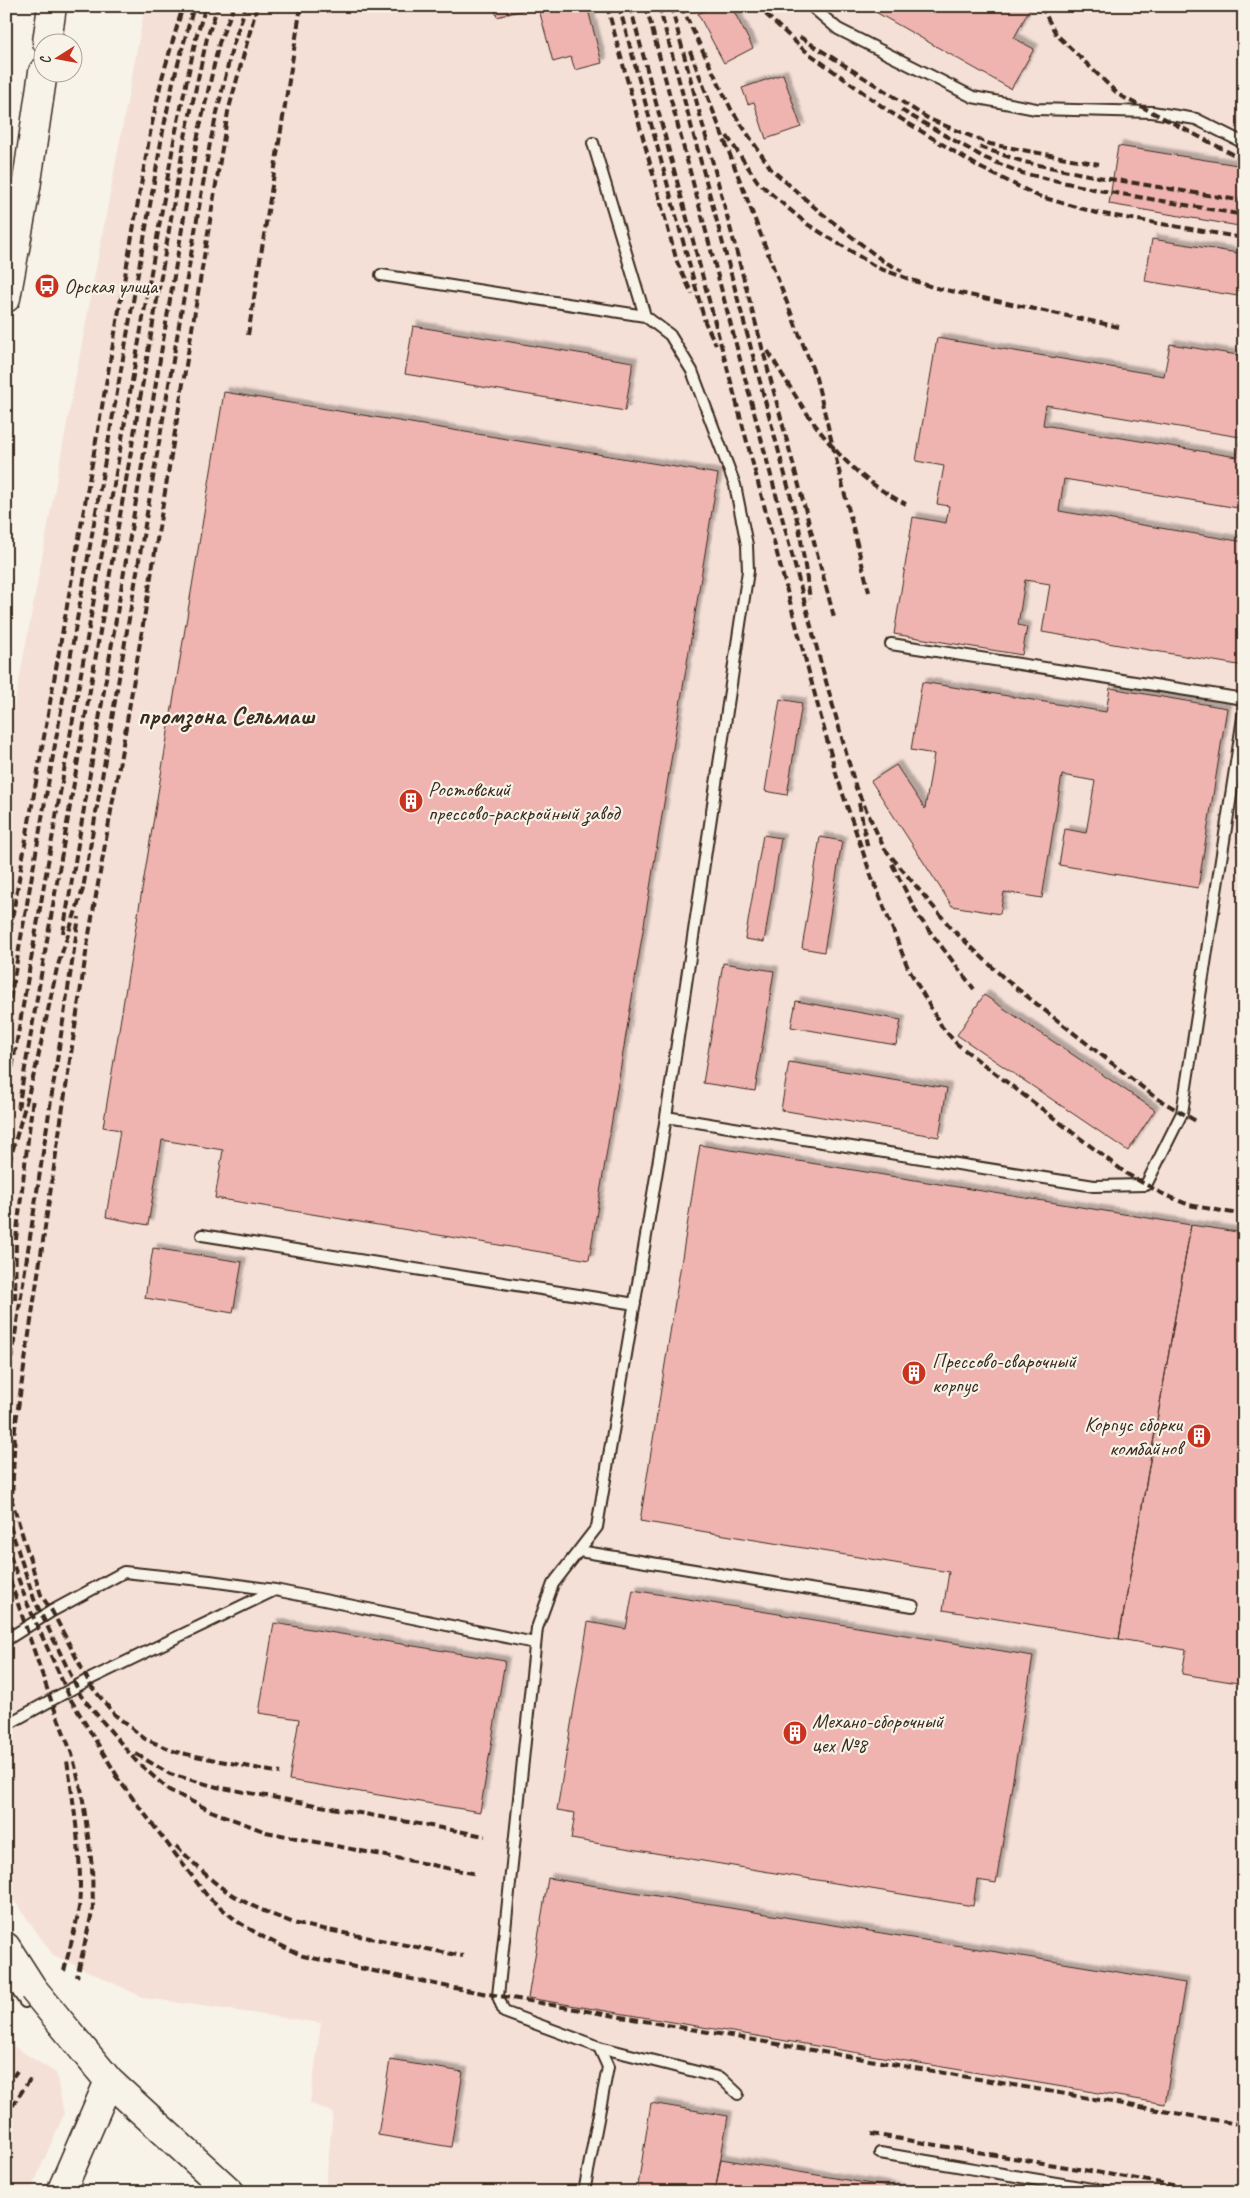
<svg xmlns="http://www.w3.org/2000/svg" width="1250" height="2198" font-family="Caveat,sans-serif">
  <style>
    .built { fill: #f5e0d7 }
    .building { fill: #efb4b0; stroke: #3b2a1e; fill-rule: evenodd; filter: url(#shadow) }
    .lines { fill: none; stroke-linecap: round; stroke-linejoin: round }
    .lane-casing { stroke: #3b2a1e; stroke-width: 14 }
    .secondary-casing { stroke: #3b2a1e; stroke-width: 31 }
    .lane { stroke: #f7f3e8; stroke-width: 10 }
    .secondary { stroke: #f7f3e8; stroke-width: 28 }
    .rail { stroke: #3b2a1e; stroke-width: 4; stroke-dasharray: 8 4; stroke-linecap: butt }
    .secondary-bridge-casing { stroke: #3b2a1e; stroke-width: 31; stroke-linecap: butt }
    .secondary-bridge { stroke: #f7f3e8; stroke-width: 28 }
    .labels { text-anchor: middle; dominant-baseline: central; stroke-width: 4.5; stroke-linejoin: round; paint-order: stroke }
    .poi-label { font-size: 21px; fill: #3b2a1e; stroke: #f7f3e8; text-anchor: start }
    .district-label { font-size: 26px; font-weight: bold; fill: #3b2a1e; stroke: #f7f3e8 }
  </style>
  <defs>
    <filter id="shadow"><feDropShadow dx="4.5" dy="-4.5" stdDeviation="1" flood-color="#0004"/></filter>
  </defs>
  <rect width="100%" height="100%" fill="#f7f3e8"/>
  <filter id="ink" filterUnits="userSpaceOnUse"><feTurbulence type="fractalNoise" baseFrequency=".02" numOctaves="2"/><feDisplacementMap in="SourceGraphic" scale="10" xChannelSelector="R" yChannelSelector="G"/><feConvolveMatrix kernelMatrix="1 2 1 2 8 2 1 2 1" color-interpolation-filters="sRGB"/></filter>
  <g filter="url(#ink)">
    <path class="built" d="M145,6H1244V2192H325L333,2113L310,2103L321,2023L145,1998L53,1955L6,1889V750Z
      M6,2038L10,2044L56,2073L64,2114L30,2192H6Z"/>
    <path class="building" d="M494,6H587L602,63L575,70L571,57L553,62L538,6L497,17Z
      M713,6H731L753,48L724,63L698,14Z
      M865,6H1027L1030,8L1014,38L1034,49L1011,89Z
      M783,74L801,127L766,139L754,102L748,104L742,88Z
      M1118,146L1244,166V198L1239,226L1109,204Z
      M1152,239L1244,254V297L1145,281Z
      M413,326L633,362L625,411L405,374Z
      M937,338L1164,376L1170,344L1244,356V509L1064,479L1059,511L1244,542V666L1042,632L1050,584L1025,580L1018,625L1027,627L1022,655L894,634L913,517L946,523L949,506L937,504L944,466L916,461ZM1046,405L1240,437L1237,457L1043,425Z
      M224,392L718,474L589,1260L215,1198L223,1150L162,1140L148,1225L106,1217L120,1130L103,1127Z
      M922,682L1106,712L1110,688L1227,708L1198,888L1059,865L1065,829L1086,833L1095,781L1062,775L1042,898L1004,892L1000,914L952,906L871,781L896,765L925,809L934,754L911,750Z
      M780,699L802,703L787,795L765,791Z
      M763,835L781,838L764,942L745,939Z
      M820,837L842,841L824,952L802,948Z
      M723,963L774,971L755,1091L703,1083Z
      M984,995L1155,1110L1128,1151L957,1035Z
      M796,1001L901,1020L896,1045L791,1027Z
      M789,1062L947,1088L939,1137L781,1110Z
      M700,1145L1191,1225L1119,1639L943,1610L949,1572L640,1521Z
      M1191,1225L1244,1233V1684L1182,1674L1186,1650L1119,1639Z
      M153,1248L242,1262L233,1313L145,1298Z
      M633,1590L1033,1656L996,1883L977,1880L973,1906L571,1839L575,1813L557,1810L588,1622L626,1629Z
      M274,1623L505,1661L480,1812L289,1780L299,1719L259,1713Z
      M548,1878L1185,1983L1165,2104L528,1998Z
      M390,2060L463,2072L451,2147L378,2135Z
      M651,2103L728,2116L715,2192H637Z
      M721,2159L919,2192H715Z"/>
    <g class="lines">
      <defs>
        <path id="lane" d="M811,6L838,29L973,97L1036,109L1152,112L1196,119L1244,143
          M593,143L645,316
          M381,275L645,316L670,335L692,371L735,485L747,545L748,571L666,1117
          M891,644L1244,699
          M202,1235L635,1304
          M579,1551L913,1606
          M6,1640L52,1611L124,1572L210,1581L275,1590L535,1643
          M6,1725L88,1680L275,1590
          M6,1975L25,2002
          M599,2047L721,2078L738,2094
          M880,2153L1109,2192
          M584,2192L608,2067L599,2047L504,2012L498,1996L537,1628L553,1584L597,1527L666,1117L1094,1186L1146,1185L1182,1113L1244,711"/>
        <path id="secondary" d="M47,42L52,6
          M6,298L26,188L43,72
          M6,1947L33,1989
          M85,2052L109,2081L230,2192
          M61,2192L109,2081"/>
      </defs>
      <use href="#lane" class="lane-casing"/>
      <use href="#secondary" class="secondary-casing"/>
      <use href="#lane" class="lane"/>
      <use href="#secondary" class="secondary"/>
      <path class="rail" d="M257,6L228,112L126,727L88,940L15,1428L12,1501L41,1595L52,1611L91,1686L115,1715L145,1739L176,1752L280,1773
        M607,6L677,262L692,294
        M619,6L705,322L716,345
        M630,6L837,777L875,887
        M646,6L820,660L856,788L884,848L952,929L1005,979L1156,1098L1196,1121
        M659,6L799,527L810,599
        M671,6L834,617
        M681,6L731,109L771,169L820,212L883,261L902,271
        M757,6L803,49L890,112L981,168L1038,196L1097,213L1244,238
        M1041,6L1056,34L1119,95L1244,160
        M800,37L929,119L990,144L1099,164
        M690,51L816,378L869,592
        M901,110L985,158L1022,173L1098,190L1244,215
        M727,136L758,182L777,199L807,224L878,268L932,287L1119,327
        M980,147L1024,162L1098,177L1244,201
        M248,335L301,6
        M768,351C805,412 838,471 906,504
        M859,803L868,850
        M892,864L919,917L974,989
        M874,882L908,968L942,1027L957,1044L1127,1174L1161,1193L1189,1205L1244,1215
        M63,933L197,140L219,43L234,6
        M6,953L151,128L162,78L183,6
        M6,1023L163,131L173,82L194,6
        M6,1103L175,135L197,34L206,6
        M18,1109L185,137L207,38L218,6
        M6,1174L36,1067L57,968L83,889L210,143L232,48L246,6
        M15,1300L16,1239L33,1098
        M6,1394L79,917
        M6,1514L34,1599L81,1696L136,1761L169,1790L211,1811L266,1832L477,1874
        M6,1544L27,1603L71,1700L119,1779
        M6,1569L51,1700L72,1754L82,1793L92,1866L93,1908L77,1977
        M136,1754L170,1774L217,1787L485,1836
        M115,1775L208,1897L238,1922L265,1938L303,1956L454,1988L1244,2125
        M176,1846C188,1857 200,1870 213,1881C237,1901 267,1913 297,1924L463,1956
        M64,1971C69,1950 76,1928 79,1907C83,1865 74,1804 67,1761
        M6,2086L17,2071
        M6,2116L30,2079
        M871,2134L1214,2192"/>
      <defs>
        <path id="secondary-bridge" d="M33,1989L85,2052"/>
      </defs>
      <use href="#secondary-bridge" class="secondary-bridge-casing"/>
      <use href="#secondary-bridge" class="secondary-bridge"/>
    </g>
  </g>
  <defs>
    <symbol id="bus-disc" viewBox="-11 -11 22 22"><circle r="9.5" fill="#c8321e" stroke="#f7f3e8"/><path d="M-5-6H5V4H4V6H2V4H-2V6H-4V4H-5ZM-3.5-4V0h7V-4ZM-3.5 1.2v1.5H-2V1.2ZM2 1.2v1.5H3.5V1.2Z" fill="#fff"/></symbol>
    <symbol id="building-disc" viewBox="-11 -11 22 22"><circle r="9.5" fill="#c8321e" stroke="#f7f3e8"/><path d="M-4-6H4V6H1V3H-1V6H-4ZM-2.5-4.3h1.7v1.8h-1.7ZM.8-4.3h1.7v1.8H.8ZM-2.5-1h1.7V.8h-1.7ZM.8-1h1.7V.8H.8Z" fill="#fff"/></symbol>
  </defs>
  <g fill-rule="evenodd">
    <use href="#bus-disc" x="33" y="272" width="28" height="28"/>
    <use href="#building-disc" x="397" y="787" width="28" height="28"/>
    <use href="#building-disc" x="900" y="1359" width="28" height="28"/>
    <use href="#building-disc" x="1185" y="1422" width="28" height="28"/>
    <use href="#building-disc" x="781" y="1719" width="28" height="28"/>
  </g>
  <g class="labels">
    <g class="poi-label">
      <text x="64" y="286">Орская улица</text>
      <text x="428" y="789">Ростовский<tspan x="428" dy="24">прессово-раскройный завод</tspan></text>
      <text x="932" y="1361">Прессово-сварочный<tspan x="932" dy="24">корпус</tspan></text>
      <text x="1182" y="1424" text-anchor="end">Корпус сборки<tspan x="1182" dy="24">комбайнов</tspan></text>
      <text x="812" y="1721">Механо-сборочный<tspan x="812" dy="24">цех №8</tspan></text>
    </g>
    <g class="district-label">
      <text x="226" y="715">промзона Сельмаш</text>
    </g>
  </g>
  <rect width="1250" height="2198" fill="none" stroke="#f7f3e8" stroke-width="25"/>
  <rect x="12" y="12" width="1225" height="2173" fill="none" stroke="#3b2a1e" stroke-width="2" filter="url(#ink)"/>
  <g transform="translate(58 58) rotate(259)"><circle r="24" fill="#f7f3e8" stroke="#aca397"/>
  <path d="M0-4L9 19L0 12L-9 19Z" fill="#c8321e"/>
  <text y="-8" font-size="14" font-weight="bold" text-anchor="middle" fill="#3b2a1e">С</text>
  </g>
</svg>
